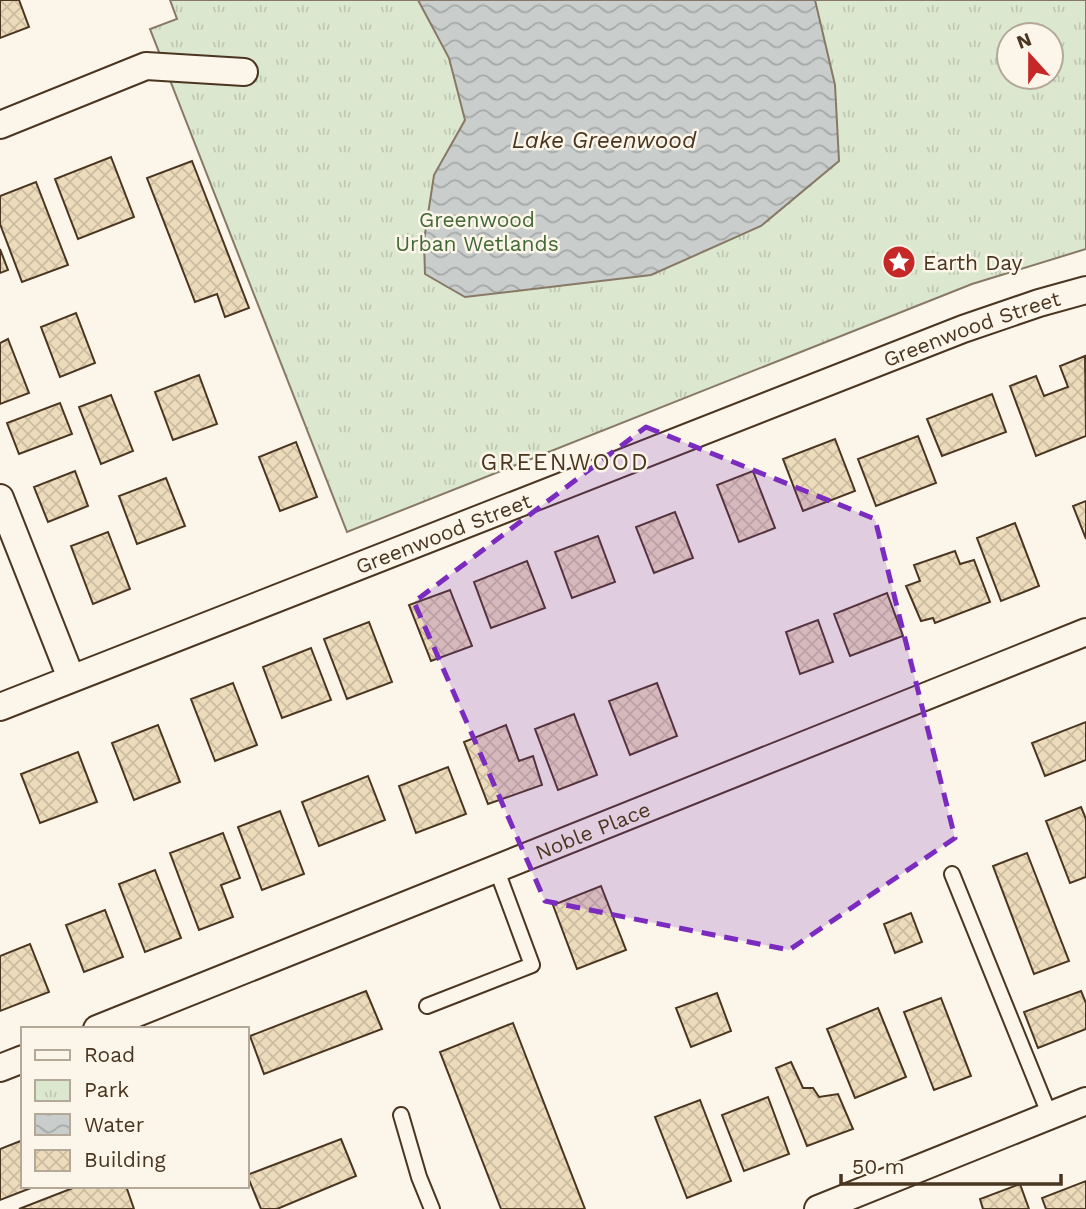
<svg xmlns="http://www.w3.org/2000/svg" width="1086" height="1209" font-family="'Work Sans',sans-serif">
  <style>
    .park { fill: url(#park-tufts); stroke: #887966; stroke-width: 2; fill-rule: evenodd }
    .water { fill: url(#water-waves); stroke: #887966; stroke-width: 2 }
    .building { fill: url(#building-cross-hatch); stroke: #4a3520; stroke-width: 2 }
    .lines { fill: none; stroke-linecap: round; stroke-linejoin: round }
    .service-casing { stroke: #4a3520; stroke-width: 18 }
    .minor-casing { stroke: #4a3520; stroke-width: 30 }
    .service { stroke: #fbf6e9; stroke-width: 14 }
    .minor { stroke: #fbf6e9; stroke-width: 26 }
    .marked { fill: #7b2cbf; fill-opacity: 0.2; stroke: #7b2cbf; stroke-width: 5; stroke-dasharray: 14 9; stroke-linejoin: round }
    .labels { text-anchor: middle; dominant-baseline: central; stroke-width: 5; stroke-linejoin: round; paint-order: stroke }
    .park-label { font-size: 21px; fill: #436837; stroke: #fbf6e9 }
    .poi-label { font-size: 21px; fill: #4a3520; stroke: #fbf6e9; text-anchor: start }
    .street-label { font-size: 21px; fill: #4a3520; stroke: #fbf6e9 }
    .water-label { font-size: 23px; font-style: italic; fill: #4a3520; stroke: #fbf6e9 }
    .neighbourhood-label { font-size: 23px; letter-spacing: 2px; fill: #4a3520; stroke: #fbf6e9 }
  </style>
  <defs>
    <pattern id="park-tufts" width="24" height="20" patternUnits="userSpaceOnUse" patternTransform="scale(1.75)"><rect width="24" height="20" fill="#dce7d0"/><path d="M3 7l-1-3M5 7V3M7 7l1-3M15 17l-1-3M17 17v-4M19 17l1-3" fill="none" stroke="#bec7b2"/></pattern>
    <pattern id="water-waves" width="16" height="10" patternUnits="userSpaceOnUse" patternTransform="scale(1.75)"><rect width="16" height="10" fill="#c9cecd"/><path d="M0 5q4-4 8 0t8 0" fill="none" stroke="#a5a8a6"/></pattern>
    <pattern id="building-cross-hatch" width="8" height="8" patternUnits="userSpaceOnUse" patternTransform="scale(1.75)"><rect width="8" height="8" fill="#ecdcbc"/><path d="M0 0l8 8M0 8l8-8" fill="none" stroke="#ccbda1"/></pattern>
  </defs>
  <rect width="100%" height="100%" fill="#fbf6e9"/>
  <path class="park" d="M170,0H1086V249L972,284L347,532L150,29L177,19ZM1009,35H1051V77H1009Z"/>
  <path class="water" d="M418,0H815L835,85L839,161L761,226L651,275L465,297L425,274L424,240L434,175L465,120L449,58Z"/>
  <path class="building" d="M0,0H19L29,27L0,38Z
    M111,157L134,217L78,239L55,179Z
    M192,161L249,308L225,317L217,294L195,302L147,178Z
    M36,182L68,265L22,282L0,224V196Z
    M0,249L8,270L0,273Z
    M76,313L95,363L60,377L41,327Z
    M8,339L29,393L0,404V343Z
    M1085,356L1086,436L1036,456L1010,386L1036,376L1044,396L1068,387L1060,366Z
    M199,375L217,424L173,440L155,392Z
    M992,394L1006,432L942,456L927,419Z
    M111,395L133,451L101,464L79,407Z
    M60,403L72,434L19,454L7,423Z
    M918,436L936,483L876,506L858,459Z
    M835,439L855,491L803,511L783,459Z
    M296,442L317,497L280,511L259,457Z
    M75,471L88,506L48,522L34,487Z
    M753,471L775,528L739,542L717,485Z
    M166,478L185,526L137,544L119,496Z
    M1086,501V539L1073,506Z
    M675,512L693,558L654,573L636,527Z
    M1015,523L1039,586L1001,601L977,538Z
    M108,532L130,589L93,604L71,546Z
    M598,536L615,582L572,598L555,552Z
    M955,551L960,564L974,560L990,602L935,623L933,618L921,621L906,586L920,581L914,565Z
    M527,561L545,608L491,628L474,582Z
    M450,590L472,646L431,661L409,605Z
    M887,593L903,636L850,656L834,614Z
    M818,620L833,662L800,674L786,632Z
    M369,622L392,682L347,699L324,639Z
    M311,648L331,700L282,718L263,667Z
    M233,683L257,745L215,761L191,699Z
    M657,683L677,736L630,755L609,701Z
    M574,714L597,775L558,790L535,729Z
    M1086,722V760L1045,776L1032,743Z
    M158,725L180,782L134,800L112,743Z
    M506,725L519,761L533,756L542,785L488,804L464,742Z
    M78,752L97,802L40,823L21,774Z
    M448,767L466,814L416,833L399,786Z
    M368,776L385,820L319,846L302,802Z
    M1081,807L1086,819V877L1070,883L1046,821Z
    M280,811L304,874L262,890L238,827Z
    M223,833L240,878L221,885L233,917L199,930L170,853Z
    M1027,853L1069,961L1034,974L993,866Z
    M155,870L181,938L145,952L119,884Z
    M601,886L626,950L577,969L553,905Z
    M105,910L123,957L84,972L66,925Z
    M911,913L922,942L895,953L884,924Z
    M30,944L49,992L0,1011V956Z
    M366,991L382,1029L264,1074L250,1036Z
    M1081,991L1086,1003V1029L1038,1048L1024,1012Z
    M717,993L731,1031L691,1047L676,1008Z
    M941,998L971,1076L934,1090L904,1012Z
    M878,1008L906,1077L855,1098L827,1029Z
    M513,1023L585,1209H501L440,1052Z
    M791,1062L803,1088H813L819,1097L838,1094L853,1129L807,1146L776,1068Z
    M768,1097L789,1154L744,1171L722,1115Z
    M700,1100L731,1181L687,1198L655,1117Z
    M341,1139L356,1176L277,1209H261L247,1175Z
    M23,1140V1186H36L0,1200V1149Z
    M1086,1181V1209H1046L1042,1198Z
    M1020,1184L1029,1209H983L980,1199Z
    M78,1186H126L134,1209H19Z"/>
  <g class="lines">
    <defs>
      <path id="service" d="M952,874L1050,1116
        M427,1006L532,965L496,868
        M401,1115L419,1177L432,1209"/>
      <g id="minor">
        <path d="M0,125L146,66L244,72"/>
        <path d="M0,498L71,678"/>
        <path id="s1" d="M0,707L963,329L1039,303L1086,290"/>
        <path id="s2" d="M97,1029L1086,632"/>
        <path d="M0,1068L23,1059"/>
        <path d="M818,1209L1086,1101"/>
      </g>
    </defs>
    <use href="#service" class="service-casing"/>
    <use href="#minor" class="minor-casing"/>
    <use href="#service" class="service"/>
    <use href="#minor" class="minor"/>
  </g>
  <path class="marked" d="M646,427L875,519L955,838L789,950L545,901L414,602Z"/>
  <defs>
    <symbol id="sight-disc" viewBox="-11 -11 22 22"><circle r="9.5" fill="#c62828" stroke="#fbf6e9"/><path d="M0-6L1.8-2.2L6-1.7L2.9 1.2L3.7 5.4L0 3.3L-3.7 5.4L-2.9 1.2L-6-1.7L-1.8-2.2Z" fill="#fff"/></symbol>
  </defs>
  <g fill-rule="evenodd">
    <use href="#sight-disc" x="880" y="243" width="38" height="38"/>
  </g>
  <g class="labels">
    <g class="park-label">
      <text x="477" y="219">Greenwood<tspan x="477" dy="24">Urban Wetlands</tspan></text>
    </g>
    <g class="poi-label">
      <text x="923" y="262">Earth Day</text>
    </g>
    <g class="street-label">
      <text stroke="none"><textPath href="#s1" startOffset="1043">Greenwood Street</textPath></text>
      <text stroke="none"><textPath href="#s1" startOffset="476">Greenwood Street</textPath></text>
      <text stroke="none"><textPath href="#s2" startOffset="534">Noble Place</textPath></text>
    </g>
    <g class="water-label">
      <text x="604" y="140">Lake Greenwood</text>
    </g>
    <g class="neighbourhood-label">
      <text x="565" y="462">GREENWOOD</text>
    </g>
  </g>
  <rect x="21" y="1027" width="228" height="161" fill="#fbf6e9" stroke="#b4a999" stroke-width="2"/>
  <rect x="35" y="1050" width="35" height="10" fill="#fbf6e9" stroke="#b4a999" stroke-width="2"/>
  <text x="84" y="1062" font-size="21" fill="#4a3520">Road</text>
  <rect x="35" y="1080" width="35" height="21" fill="url(#park-tufts)" stroke="#b4a999" stroke-width="2"/>
  <text x="84" y="1097" font-size="21" fill="#4a3520">Park</text>
  <rect x="35" y="1114" width="35" height="21" fill="url(#water-waves)" stroke="#b4a999" stroke-width="2"/>
  <text x="84" y="1132" font-size="21" fill="#4a3520">Water</text>
  <rect x="35" y="1150" width="35" height="21" fill="url(#building-cross-hatch)" stroke="#b4a999" stroke-width="2"/>
  <text x="84" y="1167" font-size="21" fill="#4a3520">Building</text>
  <g transform="translate(1030 56) rotate(339)"><circle r="33" fill="#fbf6e9" stroke="#b4a999" stroke-width="2"/>
  <path d="M0-5L12 26L0 18L-12 26Z" fill="#c62828"/>
  <text y="-10" font-size="19" font-weight="bold" text-anchor="middle" fill="#4a3520">N</text>
  </g>
  <path d="M841 1174v10h220v-10" fill="none" stroke="#4a3520" stroke-width="3.5"/>
  <text x="852" y="1174" font-size="21" fill="#4a3520" stroke="#fbf6e9" stroke-width="5" paint-order="stroke">50 m</text>
</svg>
